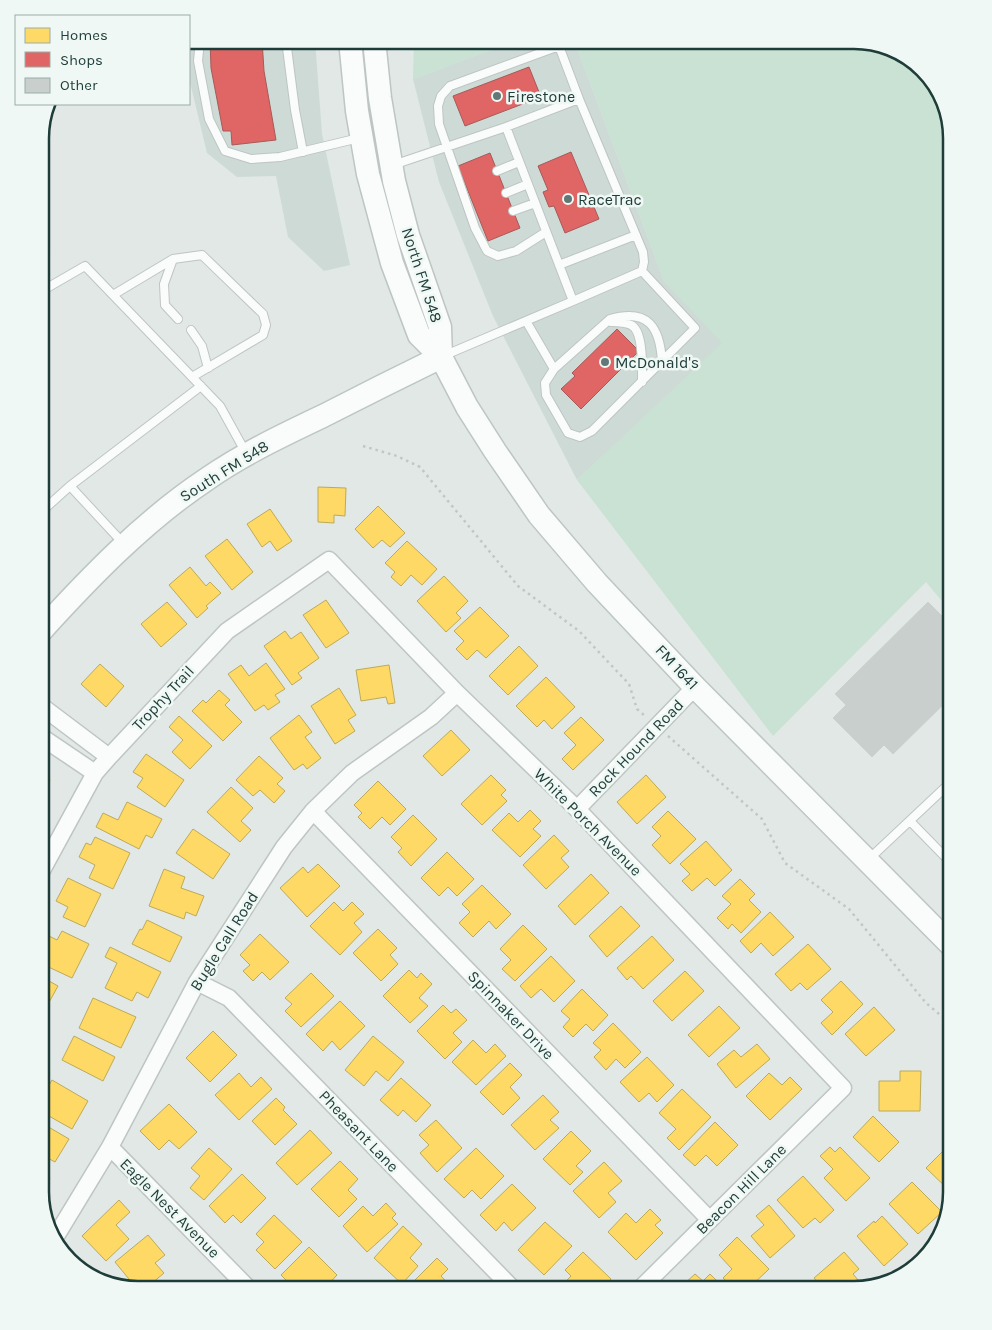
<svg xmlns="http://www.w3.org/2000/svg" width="992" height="1330" font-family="Karla,sans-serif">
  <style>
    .built { fill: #cedad6 }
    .green { fill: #c9e2d4 }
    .homes { fill: #ffd966; stroke: #bcaa58 }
    .shops { fill: #e06666; stroke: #a65958 }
    .building { fill: #c8cfcd; stroke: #cad1cf }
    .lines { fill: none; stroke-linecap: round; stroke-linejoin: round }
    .service-casing { stroke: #bec5c3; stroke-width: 10 }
    .minor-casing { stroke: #bec5c3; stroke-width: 19 }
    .secondary-casing { stroke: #bdc6c3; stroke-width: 25 }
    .path { stroke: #bfc8c7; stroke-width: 2.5; stroke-dasharray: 2.5 4; stroke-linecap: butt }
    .service { stroke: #fafcfb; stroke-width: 8 }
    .minor { stroke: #fafcfb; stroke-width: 16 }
    .secondary { stroke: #fafcfb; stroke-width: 22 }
    .poi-dot { fill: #627875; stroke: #eff8f4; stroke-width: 2 }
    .labels { text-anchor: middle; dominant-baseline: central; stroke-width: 5; stroke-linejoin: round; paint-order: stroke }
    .poi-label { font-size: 16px; fill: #1e3c38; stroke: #eff8f4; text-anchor: start }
    .street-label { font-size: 16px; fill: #1e3c38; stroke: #eff8f4 }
    .rim { fill: none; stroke: #1e3c38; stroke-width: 2.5 }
  </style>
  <rect width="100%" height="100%" fill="#e1e8e6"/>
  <path class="built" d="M189,40H315L322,134L350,265L324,271L288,237L276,176L237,177L207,153L189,78Z
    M517,40H574L664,281L723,343L577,480L493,316L439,182L413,79Z"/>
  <path class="green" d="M414,40H517L413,79Z
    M574,40H860L903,53L939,89L952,138V613L926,582L773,736L577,480L722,343L664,281Z"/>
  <path class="homes" d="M318,487L346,488L345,516L334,515V523L318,522Z
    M378,506L405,533L390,547L382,540L373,548L355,529Z
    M270,509L292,541L277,551L270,541L262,547L247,524Z
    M227,539L253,572L232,590L205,556Z
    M407,541L437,569L422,585L411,575L401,586L391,577L395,572L385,563Z
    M190,567L206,586L210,582L221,593L206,606L208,608L197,618L169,585Z
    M444,576L468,601L456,613L461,618L446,632L417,601Z
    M326,600L349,633L326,648L303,615Z
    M167,602L187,624L161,647L141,624Z
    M480,607L509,636L486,658L477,650L467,660L456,649L464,641L454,631Z
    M285,631L291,639L301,632L319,658L298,673L302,678L292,685L264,646Z
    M519,646L538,666L508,695L489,676Z
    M266,663L285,689L275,695L280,702L268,710L264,705L255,711L228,674L241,665L249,676Z
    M100,664L124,686L106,707L81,684Z
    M389,665L395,703L388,704L386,697L361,701L356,670Z
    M546,677L575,707L552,729L544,720L537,727L516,706Z
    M339,688L356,715L348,720L355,731L335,744L311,706Z
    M219,690L230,700L225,705L242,722L223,741L192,711L203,700L206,703Z
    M299,715L312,732L305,737L321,758L307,769L303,764L294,770L270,738Z
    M179,716L212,746L190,769L172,752L183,740L169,727Z
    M581,717L604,740L573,770L562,759L576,745L564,733Z
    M451,730L470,750L442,776L423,756Z
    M146,754L184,780L165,807L137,787L143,778L133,772Z
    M259,756L283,778L277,784L285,791L274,803L260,790L253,796L236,780Z
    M40,775L50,780L40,802Z
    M491,775L506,790L501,795L507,801L482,825L461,804Z
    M646,775L666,797L637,824L617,802Z
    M378,781L406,809L390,825L382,817L370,829L358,817L362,813L354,805Z
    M231,787L253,808L241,821L251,830L240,842L207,812Z
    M127,802L162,819L152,838L146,835L139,849L96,827L103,813L118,820Z
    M530,810L541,821L533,829L541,836L520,857L492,830L509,813L518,822Z
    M668,811L696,839L670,864L652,845L661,836L652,827Z
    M413,815L437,839L411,866L398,852L402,848L391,837Z
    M193,829L230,854L213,879L176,853Z
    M554,835L569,851L561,858L569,867L546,889L523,865Z
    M95,837L130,853L113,889L89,878L95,865L79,857L86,843L91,845Z
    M706,841L732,870L715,886L707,878L692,891L682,881L690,874L680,864Z
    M447,852L474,879L457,896L448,887L439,896L421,878Z
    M318,864L340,886L307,917L280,888L303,867L308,873Z
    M164,869L185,877L181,888L204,896L196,916L186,912L184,919L149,906Z
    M591,874L609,893L575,925L558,906Z
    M68,878L101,894L85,927L63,917L68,907L56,901Z
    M740,879L755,894L749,900L761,912L741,933L732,924L728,929L717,918L731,904L722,896Z
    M482,885L511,914L496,929L489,921L473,937L459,923L470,912L462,904Z
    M334,902L343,911L352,902L364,914L354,923L362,932L340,955L310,926Z
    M621,906L640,926L607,957L589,936Z
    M770,912L794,937L773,956L761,943L751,953L740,941Z
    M147,920L182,937L170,962L132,944L140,929L142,930Z
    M523,925L547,949L515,981L502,969L511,960L500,949Z
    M378,929L397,948L390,955L398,964L381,981L353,953Z
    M62,931L89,944L72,978L40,963V957L43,950L40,949V945L45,934L57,940Z
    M260,934L289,962L270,980L262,972L253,981L243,971L250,965L240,955Z
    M652,936L674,960L643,989L631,976L627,980L617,968Z
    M808,944L831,969L807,990L800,983L791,991L775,974Z
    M110,947L161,972L148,998L137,992L132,1001L105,988L117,963L105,957Z
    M551,956L575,981L554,1002L541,989L531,998L520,986Z
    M409,970L417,978L421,973L432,984L419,998L428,1006L410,1023L383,996Z
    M685,971L704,991L672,1021L653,1001Z
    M311,973L334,996L301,1027L285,1011L292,1004L285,998Z
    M40,976L58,986L42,1015L40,1014Z
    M841,981L863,1004L832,1035L821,1023L833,1012L821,1000Z
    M582,989L608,1015L593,1031L586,1024L573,1037L563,1027L570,1019L561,1011Z
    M93,998L136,1017L121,1048L79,1028Z
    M340,1001L365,1026L340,1050L332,1041L323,1051L306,1034Z
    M443,1005L451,1013L456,1009L467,1020L453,1033L462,1042L445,1059L417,1031Z
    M719,1006L740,1028L709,1057L688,1035Z
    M874,1007L895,1030L866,1056L845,1034Z
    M613,1023L641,1052L625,1068L616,1059L606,1070L594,1057L601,1050L593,1043Z
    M213,1031L237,1055L210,1082L186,1058Z
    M74,1036L115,1057L103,1081L62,1060Z
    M373,1036L404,1062L388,1081L376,1071L364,1086L345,1070Z
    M473,1040L486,1053L495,1044L506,1056L476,1085L452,1062Z
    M757,1044L770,1059L736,1088L717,1064L734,1050L741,1057Z
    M647,1057L674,1085L657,1102L649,1093L639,1102L620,1082Z
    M510,1063L522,1075L510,1087L520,1098L503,1115L480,1092Z
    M900,1071H921L920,1111H879V1081H900Z
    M239,1073L251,1087L261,1077L272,1089L239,1120L215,1095Z
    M769,1073L782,1085L790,1077L802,1089L770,1120L746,1096Z
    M401,1078L431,1105L416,1122L403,1110L398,1116L380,1100Z
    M52,1080L88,1101L72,1129L40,1111V1101Z
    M682,1089L711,1117L679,1150L667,1138L676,1129L659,1113Z
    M543,1095L559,1112L550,1120L559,1128L535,1150L511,1125Z
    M276,1098L285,1107L283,1110L297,1124L275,1145L252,1121Z
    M169,1104L197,1132L179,1149L169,1140L159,1150L140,1131Z
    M873,1116L899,1142L879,1162L853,1137Z
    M436,1120L462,1148L437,1172L420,1153L429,1145L419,1135Z
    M40,1122L69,1139L55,1162L40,1154Z
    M715,1122L738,1145L717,1166L706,1155L695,1166L683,1155Z
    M310,1130L332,1153L297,1185L276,1163Z
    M571,1131L591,1151L576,1166L583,1172L570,1185L543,1159Z
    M951,1143L952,1144V1193L926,1168Z
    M830,1147L835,1152L840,1147L870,1178L846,1201L824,1178L833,1169L820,1156Z
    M209,1148L232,1169L204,1200L190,1188L200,1176L191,1168Z
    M476,1148L504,1176L481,1199L472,1190L464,1198L444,1179Z
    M340,1161L358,1179L348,1190L357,1199L339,1217L311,1189Z
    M604,1162L622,1181L608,1193L616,1202L599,1218L573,1191Z
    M40,1172L50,1178L41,1194L40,1192Z
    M242,1174L266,1198L241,1223L233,1215L225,1223L209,1206Z
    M803,1176L834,1210L820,1223L815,1218L803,1228L777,1200Z
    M912,1182L942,1212L918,1234L889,1204Z
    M512,1184L536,1208L512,1231L504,1222L496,1231L480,1215Z
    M119,1200L130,1212L116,1225L129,1239L106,1261L82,1236Z
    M386,1203L396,1214L392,1218L398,1224L367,1252L343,1226L363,1206L373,1216Z
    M769,1205L795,1236L770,1258L751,1236L764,1225L756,1216Z
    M650,1209L661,1220L655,1225L663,1233L636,1260L608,1232L626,1213L636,1223Z
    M274,1215L302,1242L275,1269L256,1250L264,1242L256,1234Z
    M882,1216L908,1244L884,1266L857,1236L874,1221L875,1223Z
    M545,1222L572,1246L544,1275L518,1250Z
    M403,1226L422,1244L410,1258L418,1266L402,1284L374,1258Z
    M148,1235L165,1255L155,1263L164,1273L144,1290H138L115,1262Z
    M737,1237L769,1269L747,1290H736L723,1278L732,1269L719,1255Z
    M309,1247L337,1275L323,1290H315L310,1284L304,1290H296L281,1275Z
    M583,1252L611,1279L600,1290H558L571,1276L565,1270Z
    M844,1252L859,1269L853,1274L864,1287L854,1290H824L814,1278Z
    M437,1258L448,1269L441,1276L454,1290H407L406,1289Z
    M695,1274L703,1281L710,1274L726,1290H690L684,1284Z"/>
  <path class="shops" d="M210,40H262L264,71L276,140L232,145L231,131H223L211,68Z
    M529,67L541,97L465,126L453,96Z
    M571,152L599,219L565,233L554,206L549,207L543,192L548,190L538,166Z
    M490,153L520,228L488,241L458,166Z
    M617,329L639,351L581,409L561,389L575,376L572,373Z"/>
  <path class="building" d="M928,602L952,626V696L893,754L884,745L872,757L833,718L846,705L835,694Z"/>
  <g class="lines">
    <defs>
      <path id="service" d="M200,40L198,61L209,119L225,151L251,159L280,157L359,138
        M286,40L295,110L303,152
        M506,127L579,99L643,252L644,262L642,271L573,301
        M393,165L506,127L573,301L443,356
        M497,171L519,162
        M506,193L528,184
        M513,211L535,203
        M546,232L516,251L498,256L487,251L475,228L439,124L438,106L441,96L450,86L559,46L579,99
        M173,259L164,284L165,305L178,319
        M559,265L636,235
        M642,271L695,328L592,431L580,437L568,433L546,395L545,383L554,369L610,319C648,308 660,327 662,362
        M40,292L85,266L220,406L246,453
        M113,295L173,259L202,255L263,314L266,325L263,335L192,377
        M526,321L554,369
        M611,322C618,322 625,322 631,325C644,331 642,369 642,382
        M191,330L202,346L208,368
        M70,486L123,543
        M40,513L70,486L201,386
        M910,821L952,864
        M869,859L952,781"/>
      <path id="minor" d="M40,705L109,757
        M40,736L95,773
        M577,809L695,687
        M313,811L710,1220
        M40,874L95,773L109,757L227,631L329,560L457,693L577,809L843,1088L639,1290
        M197,982L229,998L514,1290
        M110,1147L250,1290
        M53,1241L110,1147L197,982L284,847L313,811L352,773L431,717L457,693"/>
      <path id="secondary" d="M350,40L357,111L368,174L392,263L419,335L441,357L467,407L495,451L539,515L597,583L695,687L952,946
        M374,40L380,98L394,181L408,235L440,327L441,357
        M40,632C90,577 144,521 207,479C243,454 283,435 323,416C362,396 402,376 441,357"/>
    </defs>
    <use href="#service" class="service-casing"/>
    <use href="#minor" class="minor-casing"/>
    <use href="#secondary" class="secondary-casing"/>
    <path class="path" d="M363,446L397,456L420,467L518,586L579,631L629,684L637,709L645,716
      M668,736L762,819L785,863L849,909L926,1003L952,1025"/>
    <use href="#service" class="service"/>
    <use href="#minor" class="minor"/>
    <use href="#secondary" class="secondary"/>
  </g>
  <g class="poi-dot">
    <circle cx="497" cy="96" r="5"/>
    <circle cx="568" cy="199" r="5"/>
    <circle cx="605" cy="362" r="5"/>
  </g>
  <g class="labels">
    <g class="poi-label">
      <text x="507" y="96">Firestone</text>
      <text x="578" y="199">RaceTrac</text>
      <text x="615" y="362">McDonald's</text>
    </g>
    <g class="street-label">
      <text transform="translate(422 275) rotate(72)">North FM 548</text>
      <text transform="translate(224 471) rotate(-32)">South FM 548</text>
      <text transform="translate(677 667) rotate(47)">FM 1641</text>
      <text transform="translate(163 698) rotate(-47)">Trophy Trail</text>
      <text transform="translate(636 748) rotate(-46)">Rock Hound Road</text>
      <text transform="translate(588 822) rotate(45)">White Porch Avenue</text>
      <text transform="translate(224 941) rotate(-58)">Bugle Call Road</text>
      <text transform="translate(511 1015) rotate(46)">Spinnaker Drive</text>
      <text transform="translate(359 1131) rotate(46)">Pheasant Lane</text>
      <text transform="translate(741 1189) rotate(-45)">Beacon Hill Lane</text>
      <text transform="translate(170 1208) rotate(45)">Eagle Nest Avenue</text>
    </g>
  </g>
  <path d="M0 0H992V1330H0ZM138 49H854A89 89 0 0 1 943 138V1192A89 89 0 0 1 854 1281H138A89 89 0 0 1 49 1192V138A89 89 0 0 1 138 49Z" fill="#eff8f4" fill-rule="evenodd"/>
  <path class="rim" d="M138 49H854A89 89 0 0 1 943 138V1192A89 89 0 0 1 854 1281H138A89 89 0 0 1 49 1192V138A89 89 0 0 1 138 49Z"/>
  <rect x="15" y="15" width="175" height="90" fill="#eff8f4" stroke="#9bada9"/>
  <rect x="25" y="28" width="25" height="15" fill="#ffd966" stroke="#9bada9"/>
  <text x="60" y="40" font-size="15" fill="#1e3c38">Homes</text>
  <rect x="25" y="52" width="25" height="15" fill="#e06666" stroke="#9bada9"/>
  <text x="60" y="65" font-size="15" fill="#1e3c38">Shops</text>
  <rect x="25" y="78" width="25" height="15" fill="#c8cfcd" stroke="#9bada9"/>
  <text x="60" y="90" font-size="15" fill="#1e3c38">Other</text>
</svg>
